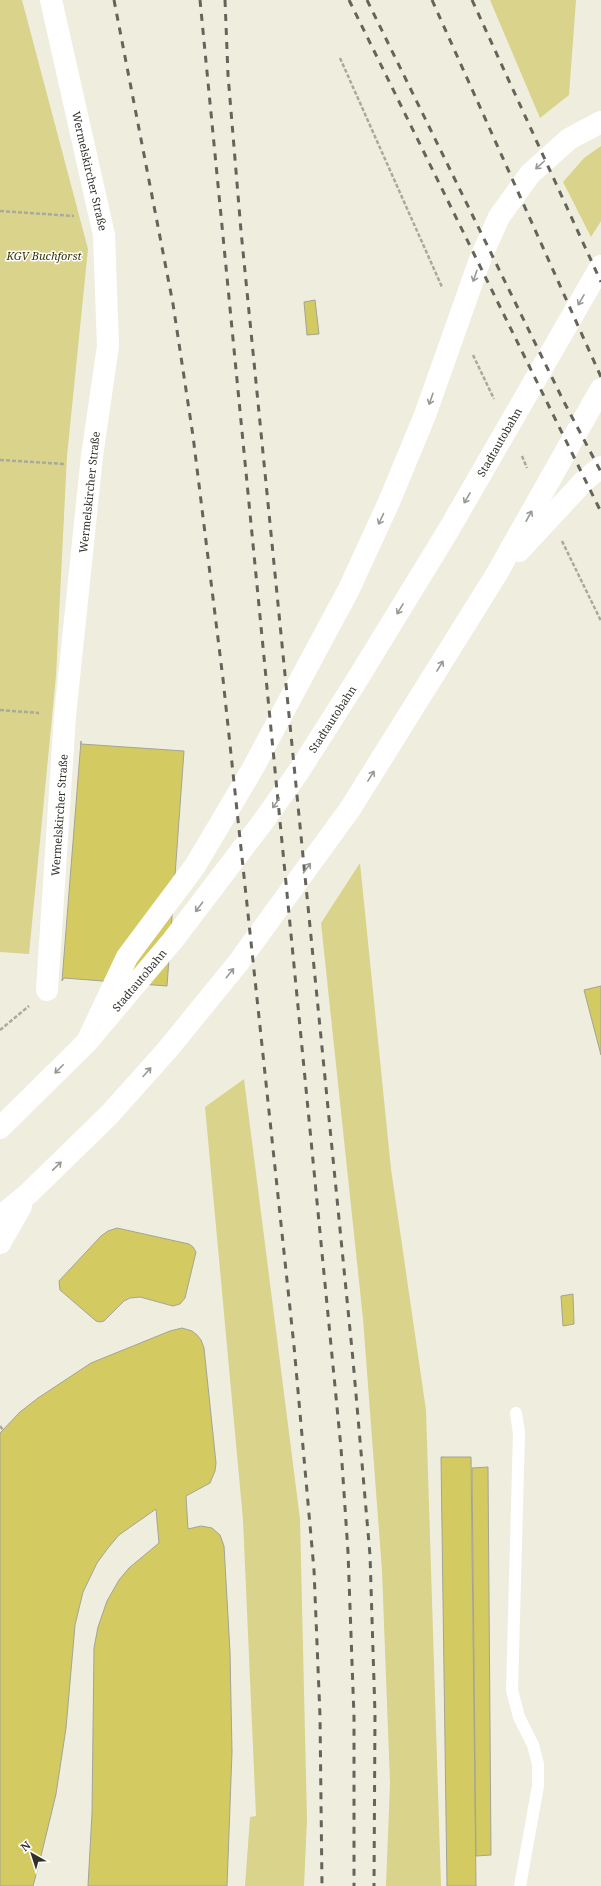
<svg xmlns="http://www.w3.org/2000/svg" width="601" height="1886" font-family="'Noto Serif',serif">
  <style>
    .green { fill: #d9d38c }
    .building { fill: #d3ca62; stroke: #a4a494 }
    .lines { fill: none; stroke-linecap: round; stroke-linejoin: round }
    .path { stroke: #aaa99d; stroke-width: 2.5; stroke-dasharray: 4 2; stroke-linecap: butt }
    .lane { stroke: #fff; stroke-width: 12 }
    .street { stroke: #fff; stroke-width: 22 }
    .highway { stroke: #fff; stroke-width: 22 }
    .rail { stroke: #65645c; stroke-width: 3; stroke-dasharray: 7 7; stroke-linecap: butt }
    .oneway { stroke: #989894 }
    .labels { text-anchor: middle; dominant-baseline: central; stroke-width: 3; stroke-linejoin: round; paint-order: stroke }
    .street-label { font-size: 11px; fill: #31302a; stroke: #fff }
    .park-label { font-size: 11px; font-style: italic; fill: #373304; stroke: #fff }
  </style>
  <rect width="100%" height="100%" fill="#efeede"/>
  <path class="green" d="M0,0H22L88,249L67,456L56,676L29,954L0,952Z
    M490,0H576L569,95L540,118Z
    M601,146V221L591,237L563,182L584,158Z
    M360,863L391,1169L426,1410L441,1886H386L390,1783L382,1571L363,1319L321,923Z
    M244,1079L300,1519L307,1819L304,1886H245L250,1817L256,1816L243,1520L205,1107Z"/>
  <path class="building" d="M315,300L319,334L307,335L304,302Z
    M81,741V744L184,751L167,986L64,978L62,981Z
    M601,986V1055L584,990Z
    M117,1228L189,1244L193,1247L196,1252L185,1298L180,1304L173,1306L140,1297L130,1298L124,1301L104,1321L100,1322L96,1321L60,1290L59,1281L101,1236L108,1231Z
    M573,1294L574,1324L563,1326L561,1296Z
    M182,1328L192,1331L197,1335L201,1340L204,1348L216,1463L215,1471L210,1483L186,1496L188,1529L201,1526L212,1528L220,1535L224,1546L230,1652L232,1752L227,1886H88L92,1813L94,1648L98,1627L107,1601L119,1580L129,1568L159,1543L156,1509L119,1535L108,1548L97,1563L83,1592L75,1625L66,1728L56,1794L41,1856L33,1886H0V1433L20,1412L38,1398L91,1363L170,1331Z
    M441,1457H471L476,1886H447Z
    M488,1467L491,1855L476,1856L472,1468Z"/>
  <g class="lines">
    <path class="path" d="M340,58L442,287
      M0,211L74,216
      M473,355L494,399
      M522,456L527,468
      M0,460L65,464
      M562,541L601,621
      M0,710L39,713
      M0,1030L29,1006
      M0,1426L3,1430"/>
    <path class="lane" d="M516,1413L519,1433L512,1690L519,1717L533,1745L538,1764V1786L520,1886"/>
    <path class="street" d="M47,990L65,716L92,456L108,346L104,235L51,0"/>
    <path class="highway" d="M519,551L584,481L601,467
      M87,1042L127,957L195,866L253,768L349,589L389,502L425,415L481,257L499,217L530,174L569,139L601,122
      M0,1128L87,1042L173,940L262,823L299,771L355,683L448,531L601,266
      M0,1217L29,1193L109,1115L168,1049L238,963L350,809L496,575L601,389
      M0,1243L21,1206"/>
    <path class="rail" d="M114,0L173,304L193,436L223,679L294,1346L314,1570L320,1716L322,1886
      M200,0L341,1448L348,1552L354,1717V1886
      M225,0L228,75L241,231L353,1360L370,1555L375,1714L374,1886
      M349,0L601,512
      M367,0L563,400L601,472
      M432,0L601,377
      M472,0L601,282"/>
  </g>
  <defs><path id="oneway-shaft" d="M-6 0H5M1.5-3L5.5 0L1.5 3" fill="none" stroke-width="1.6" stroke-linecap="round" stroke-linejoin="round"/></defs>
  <g class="oneway">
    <use href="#oneway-shaft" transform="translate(540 165) rotate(138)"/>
    <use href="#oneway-shaft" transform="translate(475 276) rotate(109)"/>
    <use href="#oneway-shaft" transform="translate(581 300) rotate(120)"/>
    <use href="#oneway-shaft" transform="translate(431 399) rotate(109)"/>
    <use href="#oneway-shaft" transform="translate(467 498) rotate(120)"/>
    <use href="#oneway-shaft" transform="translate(529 516) rotate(-61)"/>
    <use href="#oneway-shaft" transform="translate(381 519) rotate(115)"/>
    <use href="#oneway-shaft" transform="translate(400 609) rotate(121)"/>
    <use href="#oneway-shaft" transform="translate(440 666) rotate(-58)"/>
    <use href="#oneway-shaft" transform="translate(371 776) rotate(-58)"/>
    <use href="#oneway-shaft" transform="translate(276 803) rotate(125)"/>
    <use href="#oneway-shaft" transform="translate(307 868) rotate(-54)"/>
    <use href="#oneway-shaft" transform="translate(199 907) rotate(127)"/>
    <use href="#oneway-shaft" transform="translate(230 973) rotate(-51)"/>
    <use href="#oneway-shaft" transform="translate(59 1069) rotate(135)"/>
    <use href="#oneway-shaft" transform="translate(147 1072) rotate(-48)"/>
    <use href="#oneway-shaft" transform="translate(57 1166) rotate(-44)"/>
  </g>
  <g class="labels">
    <g class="street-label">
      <text transform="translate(90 171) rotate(77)">Wermelskircher Straße</text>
      <text transform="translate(499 442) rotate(-60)">Stadtautobahn</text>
      <text transform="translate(89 492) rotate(-84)">Wermelskircher Straße</text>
      <text transform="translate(332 719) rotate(-57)">Stadtautobahn</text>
      <text transform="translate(59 815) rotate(-86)">Wermelskircher Straße</text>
      <text transform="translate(139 980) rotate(-50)">Stadtautobahn</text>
    </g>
    <g class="park-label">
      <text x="44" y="255">KGV Buchforst</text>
    </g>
  </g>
  <g transform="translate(32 1854) rotate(321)" stroke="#ffffff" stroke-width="3" paint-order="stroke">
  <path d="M0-3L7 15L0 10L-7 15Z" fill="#31302a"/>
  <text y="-6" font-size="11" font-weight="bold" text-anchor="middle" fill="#31302a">N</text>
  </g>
</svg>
